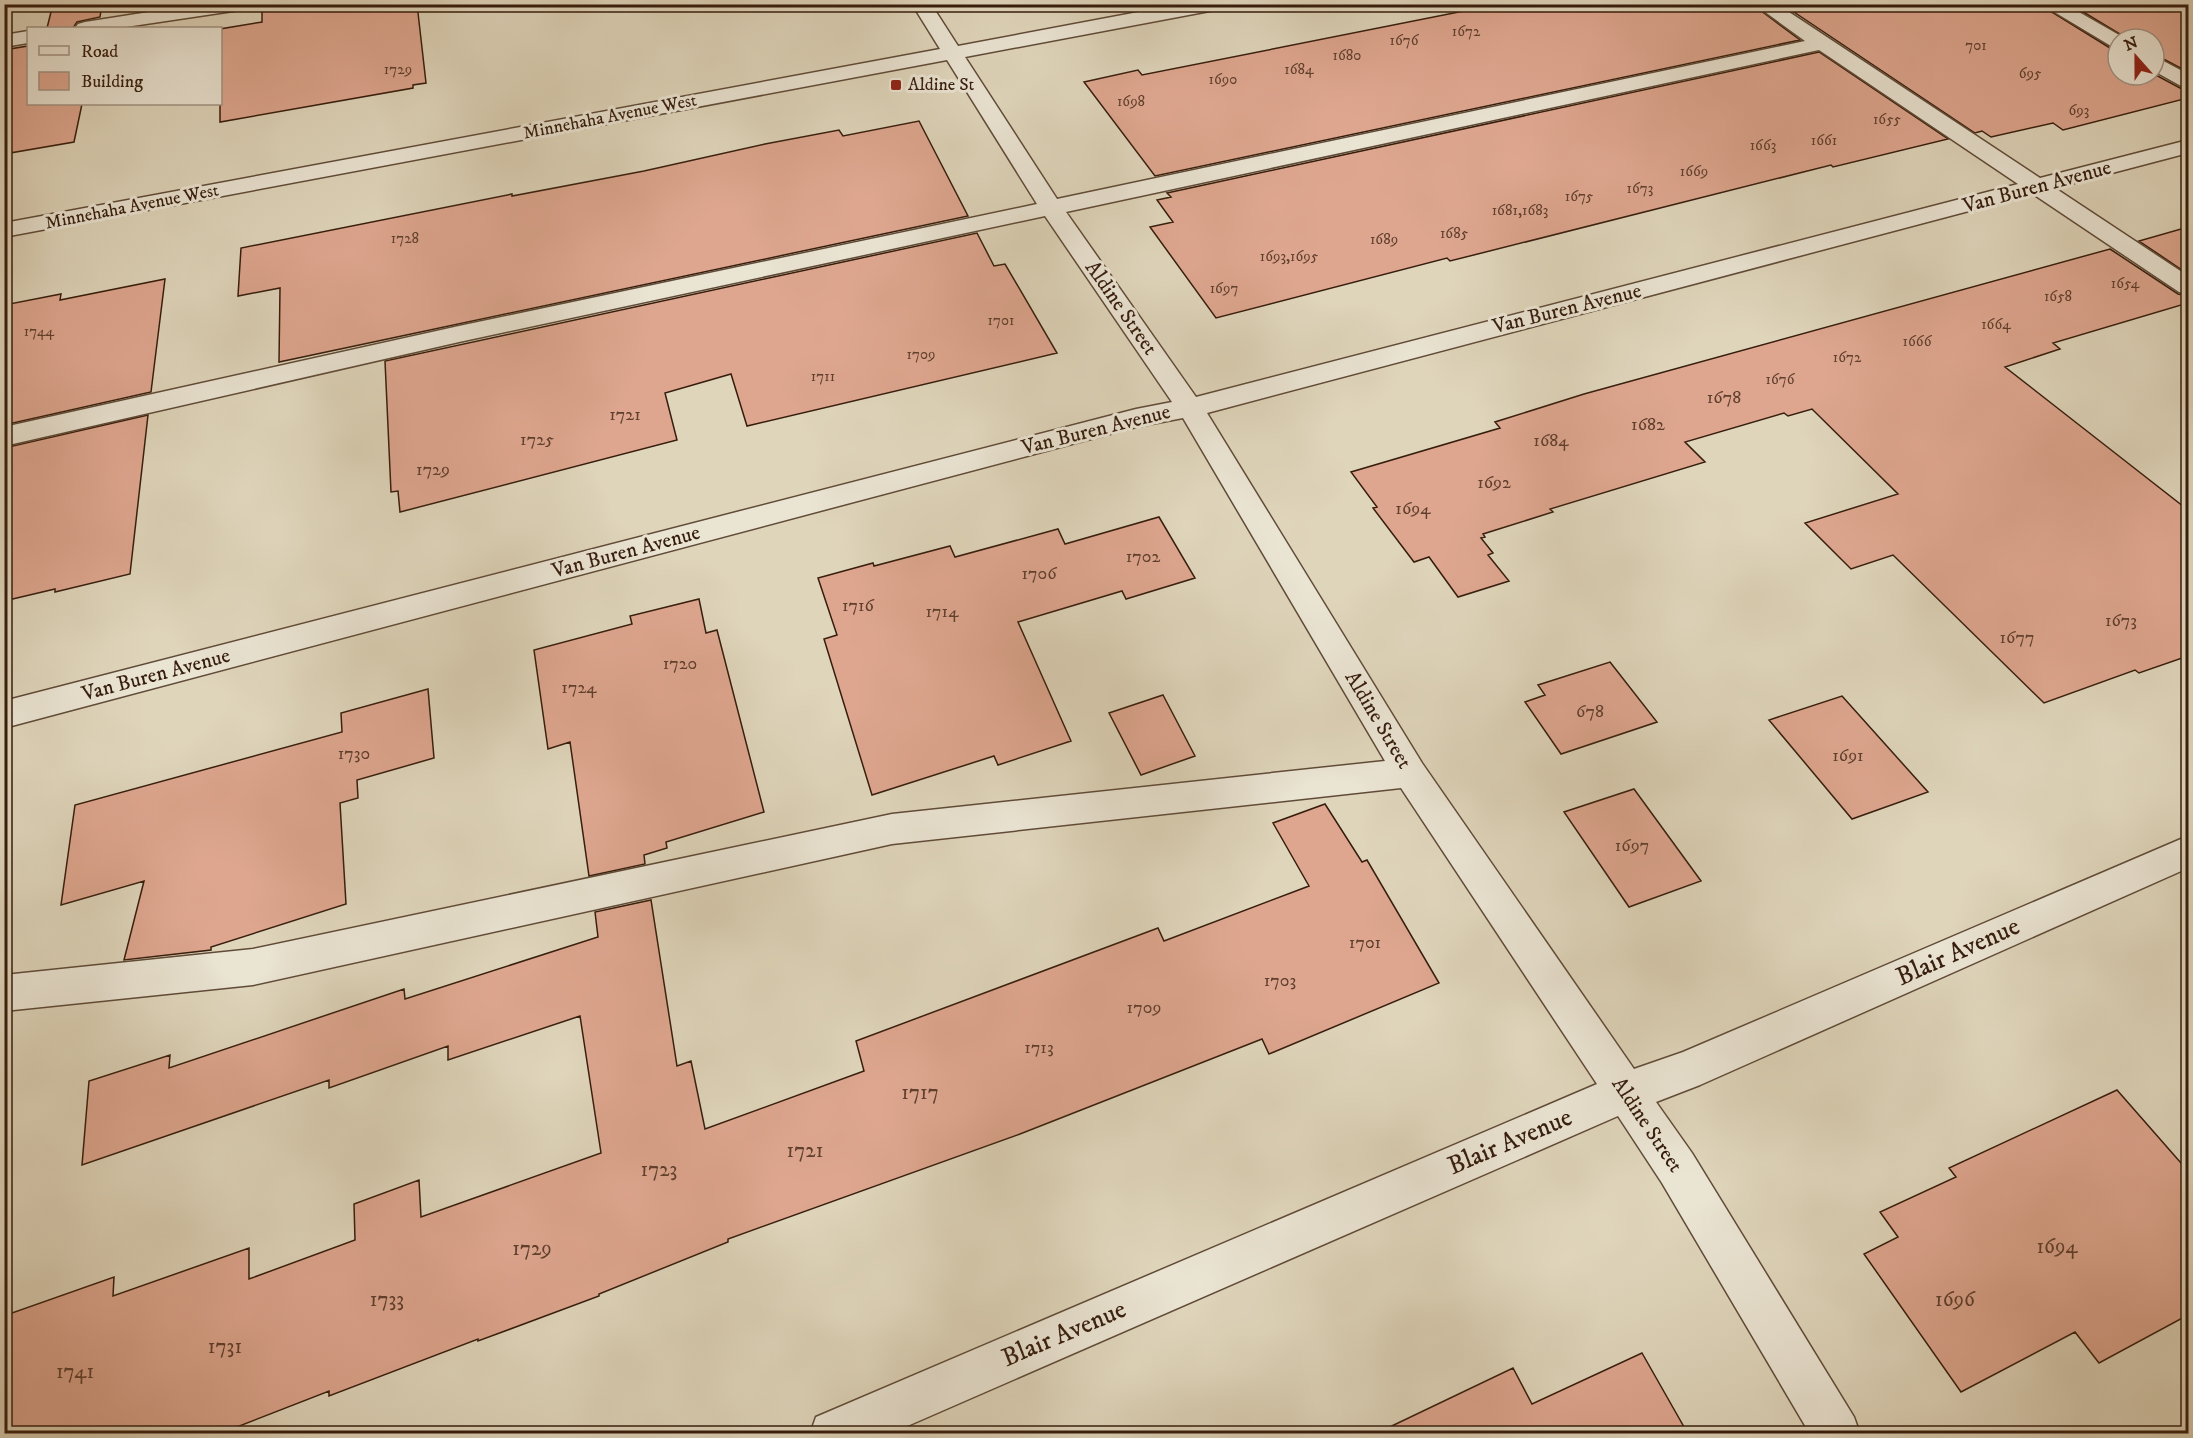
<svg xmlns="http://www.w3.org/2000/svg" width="2193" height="1438" font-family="'IM FELL DW Pica',serif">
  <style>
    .building { fill: #dea68f; stroke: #361d0d; stroke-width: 1.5 }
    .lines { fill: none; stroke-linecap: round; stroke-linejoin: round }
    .minor-casing { stroke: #604b38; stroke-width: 3 }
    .minor { fill: #eae4d3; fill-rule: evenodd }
    .poi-dot { fill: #8f2418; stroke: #eae4d3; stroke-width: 2 }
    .labels { text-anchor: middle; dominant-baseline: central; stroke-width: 6; stroke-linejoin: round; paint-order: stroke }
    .far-number-label { font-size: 15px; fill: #603f2e }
    .far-poi-label { font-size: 18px; fill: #361d0d; stroke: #eae4d3; text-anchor: start }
    .far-street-label { font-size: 18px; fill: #361d0d; stroke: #eae4d3 }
    .number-label { font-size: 18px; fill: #603f2e }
    .street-label { font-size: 21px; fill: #361d0d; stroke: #eae4d3 }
    .near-number-label { font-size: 21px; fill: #603f2e }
    .near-street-label { font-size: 26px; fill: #361d0d; stroke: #eae4d3 }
  </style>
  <rect width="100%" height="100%" fill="#dfd5bb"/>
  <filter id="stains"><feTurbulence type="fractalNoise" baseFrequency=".00333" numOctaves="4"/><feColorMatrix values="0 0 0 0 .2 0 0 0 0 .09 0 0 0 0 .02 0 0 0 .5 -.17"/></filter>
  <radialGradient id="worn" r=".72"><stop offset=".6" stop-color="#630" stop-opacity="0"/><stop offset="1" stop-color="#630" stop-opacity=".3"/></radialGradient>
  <path class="building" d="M73,4H102L100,17L77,22L73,28H47L52,8Z
    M306,4H417L426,83L413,85V88L220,122V29L262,22V11Z
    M1499,4H1752L1800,40L1155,176L1084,82L1138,70L1142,75Z
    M1782,4H2039L2110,48L2118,50V75L2154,74L2180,88L2188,90V98L2063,130L2053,123L1991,137L1982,131L1975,133Z
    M2070,4H2188V72L2154,54V39H2128Z
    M28,46V104H82L74,142L4,154V50Z
    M1819,52L1948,139L1833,167L1831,165L1450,261L1447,258L1216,318L1150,227L1173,222L1157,200L1171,197L1167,193Z
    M919,121L968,216L279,362L280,288L238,296L241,248L512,194V196L644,171L765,144L839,130L843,136Z
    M2188,227V274L2139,241Z
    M977,233L994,266L1005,264L1057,353L747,426L731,374L665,393L677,440L400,512L398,491L391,492L385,361Z
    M2110,249L2178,294L2188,296V303L2053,343L2060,349L2005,367L2188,510V656L2139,673L2135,670L2044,703L1893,555L1851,569L1805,523L1898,494L1812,409L1788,416L1784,413L1685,442L1705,462L1550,509L1553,512L1483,534L1485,537L1481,538L1493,553L1488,555L1509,581L1458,597L1429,557L1414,562L1373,508L1377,507L1351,472L1500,428L1495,422L1584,394Z
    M165,279L151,392L4,425V305L61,294L60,300Z
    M148,415L130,574L55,592V589L4,601V448Z
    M1159,517L1195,578L1126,599L1122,591L1018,622L1071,741L998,765L994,756L872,795L824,639L837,635L818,578L873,563L874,566L950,546L955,557L1058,529L1065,544Z
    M699,599L706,633L717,630L764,812L666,842L667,848L644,855L645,864L589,876L570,742L548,749L534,650L632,624L630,616Z
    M1610,662L1657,722L1561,754L1525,702L1545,695L1538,685Z
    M428,689L434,758L357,780L358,798L340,803L346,904L211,947V950L124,960L144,881L61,905L75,805L342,732L341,713Z
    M1163,695L1195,756L1141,775L1109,713Z
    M1842,696L1928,792L1852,819L1769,720Z
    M1634,789L1701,881L1629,907L1564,812Z
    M1325,804L1362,862L1367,860L1439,983L1269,1054L1262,1039L1020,1134L728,1239V1242L599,1294V1296L478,1341V1339L329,1396V1391L219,1434H4V1347L9,1314L114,1277L113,1296L249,1248V1279L355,1240L354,1204L419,1180L421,1217L601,1153L580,1016L448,1060V1046L329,1088V1080L82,1165L89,1081L170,1055L169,1068L404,989L405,999L598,937L595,912L651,900L677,1066L691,1061L705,1129L864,1071L856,1041L1158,928L1164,941L1309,886L1273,823Z
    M2117,1090L2188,1171V1315L2099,1363L2075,1332L1961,1392L1864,1254L1898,1237L1880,1212L1956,1177L1949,1168Z
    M1642,1353L1688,1434H1375L1513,1368L1532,1404Z"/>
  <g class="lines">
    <defs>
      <path id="minor" d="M200,4H249L247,8L240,10L119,28H75L78,24L85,22Z
        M912,4H931L958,46L1181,4H1224L1222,8L1215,10L965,57L1057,199L1805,41L1754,4H1777L2040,178L2188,140V153L2055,188L2188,276V294L2179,292L2033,194L1207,413L1422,763L1634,1069L1683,1052L2188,836V868L1700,1085L1656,1102L1692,1153L1854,1417L1860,1434H1810L1662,1183L1618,1116L889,1434H810L816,1417L1597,1084L1401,788L892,844L253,985L4,1011V975L253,949L892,814L1385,761L1183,418L1136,427L4,728V701L1136,409L1172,402L1045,216L459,342L4,446V427L459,326L1037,204L947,60L4,237V223L940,49ZM1819,50L2018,184L1196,397L1066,212Z
        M2041,4H2065L2126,39H2118V48L2111,46Z
        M28,31V43L4,47V35Z
        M2154,56L2188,74V88L2181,86L2154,71Z"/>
    </defs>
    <use href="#minor" class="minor-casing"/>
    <use href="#minor" class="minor"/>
  </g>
  <rect class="poi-dot" x="890" y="79" width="12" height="12" rx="3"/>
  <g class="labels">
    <g class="far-number-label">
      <text x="1466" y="31">1672</text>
      <text x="1404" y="40">1676</text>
      <text x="1976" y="45">701</text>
      <text x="1347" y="55">1680</text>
      <text x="398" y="69">1729</text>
      <text x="1299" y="69">1684</text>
      <text x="2030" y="73">695</text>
      <text x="1223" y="79">1690</text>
      <text x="1131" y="101">1698</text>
      <text x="2079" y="110">693</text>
      <text x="1887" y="119">1655</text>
      <text x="1824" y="140">1661</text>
      <text x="1763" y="145">1663</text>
      <text x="1694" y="171">1669</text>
      <text x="1640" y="188">1673</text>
      <text x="1579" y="196">1675</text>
      <text x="1520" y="210">1681,1683</text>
      <text x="1454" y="233">1685</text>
      <text x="405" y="238">1728</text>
      <text x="1384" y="239">1689</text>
      <text x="1289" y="256">1693,1695</text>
      <text x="2125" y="283">1654</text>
      <text x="1224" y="288">1697</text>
      <text x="2058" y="296">1658</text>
      <text x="1001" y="320">1701</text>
      <text x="1996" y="324">1664</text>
      <text x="39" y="331">1744</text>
      <text x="1917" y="341">1666</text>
      <text x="921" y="354">1709</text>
      <text x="1847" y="357">1672</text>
      <text x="823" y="376">1711</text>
      <text x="1780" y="379">1676</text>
    </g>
    <g class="far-poi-label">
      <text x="908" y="85">Aldine St</text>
    </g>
    <g class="far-street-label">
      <text transform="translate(610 117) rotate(-11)">Minnehaha Avenue West</text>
      <text transform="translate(132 207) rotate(-11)">Minnehaha Avenue West</text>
    </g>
    <g class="number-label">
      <text x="1724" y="398">1678</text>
      <text x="625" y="415">1721</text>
      <text x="1648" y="425">1682</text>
      <text x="537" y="440">1725</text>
      <text x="1551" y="441">1684</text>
      <text x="433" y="470">1729</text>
      <text x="1494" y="483">1692</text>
      <text x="1413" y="509">1694</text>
      <text x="1143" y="557">1702</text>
      <text x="1039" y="574">1706</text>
      <text x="858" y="606">1716</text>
      <text x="942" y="612">1714</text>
      <text x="2121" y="621">1673</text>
      <text x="2017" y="638">1677</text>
      <text x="680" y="664">1720</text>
      <text x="579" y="688">1724</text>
      <text x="1590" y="712">678</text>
      <text x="354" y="754">1730</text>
      <text x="1848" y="756">1691</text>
      <text x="1632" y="846">1697</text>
      <text x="1365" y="943">1701</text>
      <text x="1280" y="981">1703</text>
      <text x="1144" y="1008">1709</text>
      <text x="1039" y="1048">1713</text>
    </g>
    <g class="street-label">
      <text transform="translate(2037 187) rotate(-15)">Van Buren Avenue</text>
      <text transform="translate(1121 308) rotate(55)">Aldine Street</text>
      <text transform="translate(1567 309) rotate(-14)">Van Buren Avenue</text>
      <text transform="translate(1096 430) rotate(-14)">Van Buren Avenue</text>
      <text transform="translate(626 552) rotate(-15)">Van Buren Avenue</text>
      <text transform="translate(156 675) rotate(-15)">Van Buren Avenue</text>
      <text transform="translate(1378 720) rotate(59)">Aldine Street</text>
      <text transform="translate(1647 1125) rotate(56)">Aldine Street</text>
    </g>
    <g class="near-number-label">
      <text x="920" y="1093">1717</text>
      <text x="805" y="1151">1721</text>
      <text x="659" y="1170">1723</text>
      <text x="2057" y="1247">1694</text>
      <text x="532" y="1249">1729</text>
      <text x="387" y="1300">1733</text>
      <text x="1955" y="1300">1696</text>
      <text x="225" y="1347">1731</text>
      <text x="75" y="1372">1741</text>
    </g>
    <g class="near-street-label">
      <text transform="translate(1958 952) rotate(-24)">Blair Avenue</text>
      <text transform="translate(1510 1142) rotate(-23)">Blair Avenue</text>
      <text transform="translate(1064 1334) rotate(-23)">Blair Avenue</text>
    </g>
  </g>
  <rect width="2193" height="1438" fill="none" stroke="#dfd5bb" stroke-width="24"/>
  <rect x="6" y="6" width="2181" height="1426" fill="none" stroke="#361d0d" stroke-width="3"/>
  <rect x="12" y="12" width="2169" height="1414" fill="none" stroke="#361d0d" stroke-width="1.5"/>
  <rect x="27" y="27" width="195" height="78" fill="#eae4d3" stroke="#a29484" stroke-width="1.5"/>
  <rect x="39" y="46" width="30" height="9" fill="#eae4d3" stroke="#a29484" stroke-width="1.5"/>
  <text x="81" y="57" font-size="18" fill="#361d0d">Road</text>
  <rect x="39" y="72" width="30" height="18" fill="#dea68f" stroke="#a29484" stroke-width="1.5"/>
  <text x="81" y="87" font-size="18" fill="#361d0d">Building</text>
  <g transform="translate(2136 57) rotate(339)"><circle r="28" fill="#eae4d3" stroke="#a29484" stroke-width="1.5"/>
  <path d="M0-4.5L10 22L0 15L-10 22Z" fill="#8f2418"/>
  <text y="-9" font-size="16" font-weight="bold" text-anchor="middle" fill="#361d0d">N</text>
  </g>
  <rect width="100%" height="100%" filter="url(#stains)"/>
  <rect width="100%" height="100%" fill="url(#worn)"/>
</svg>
